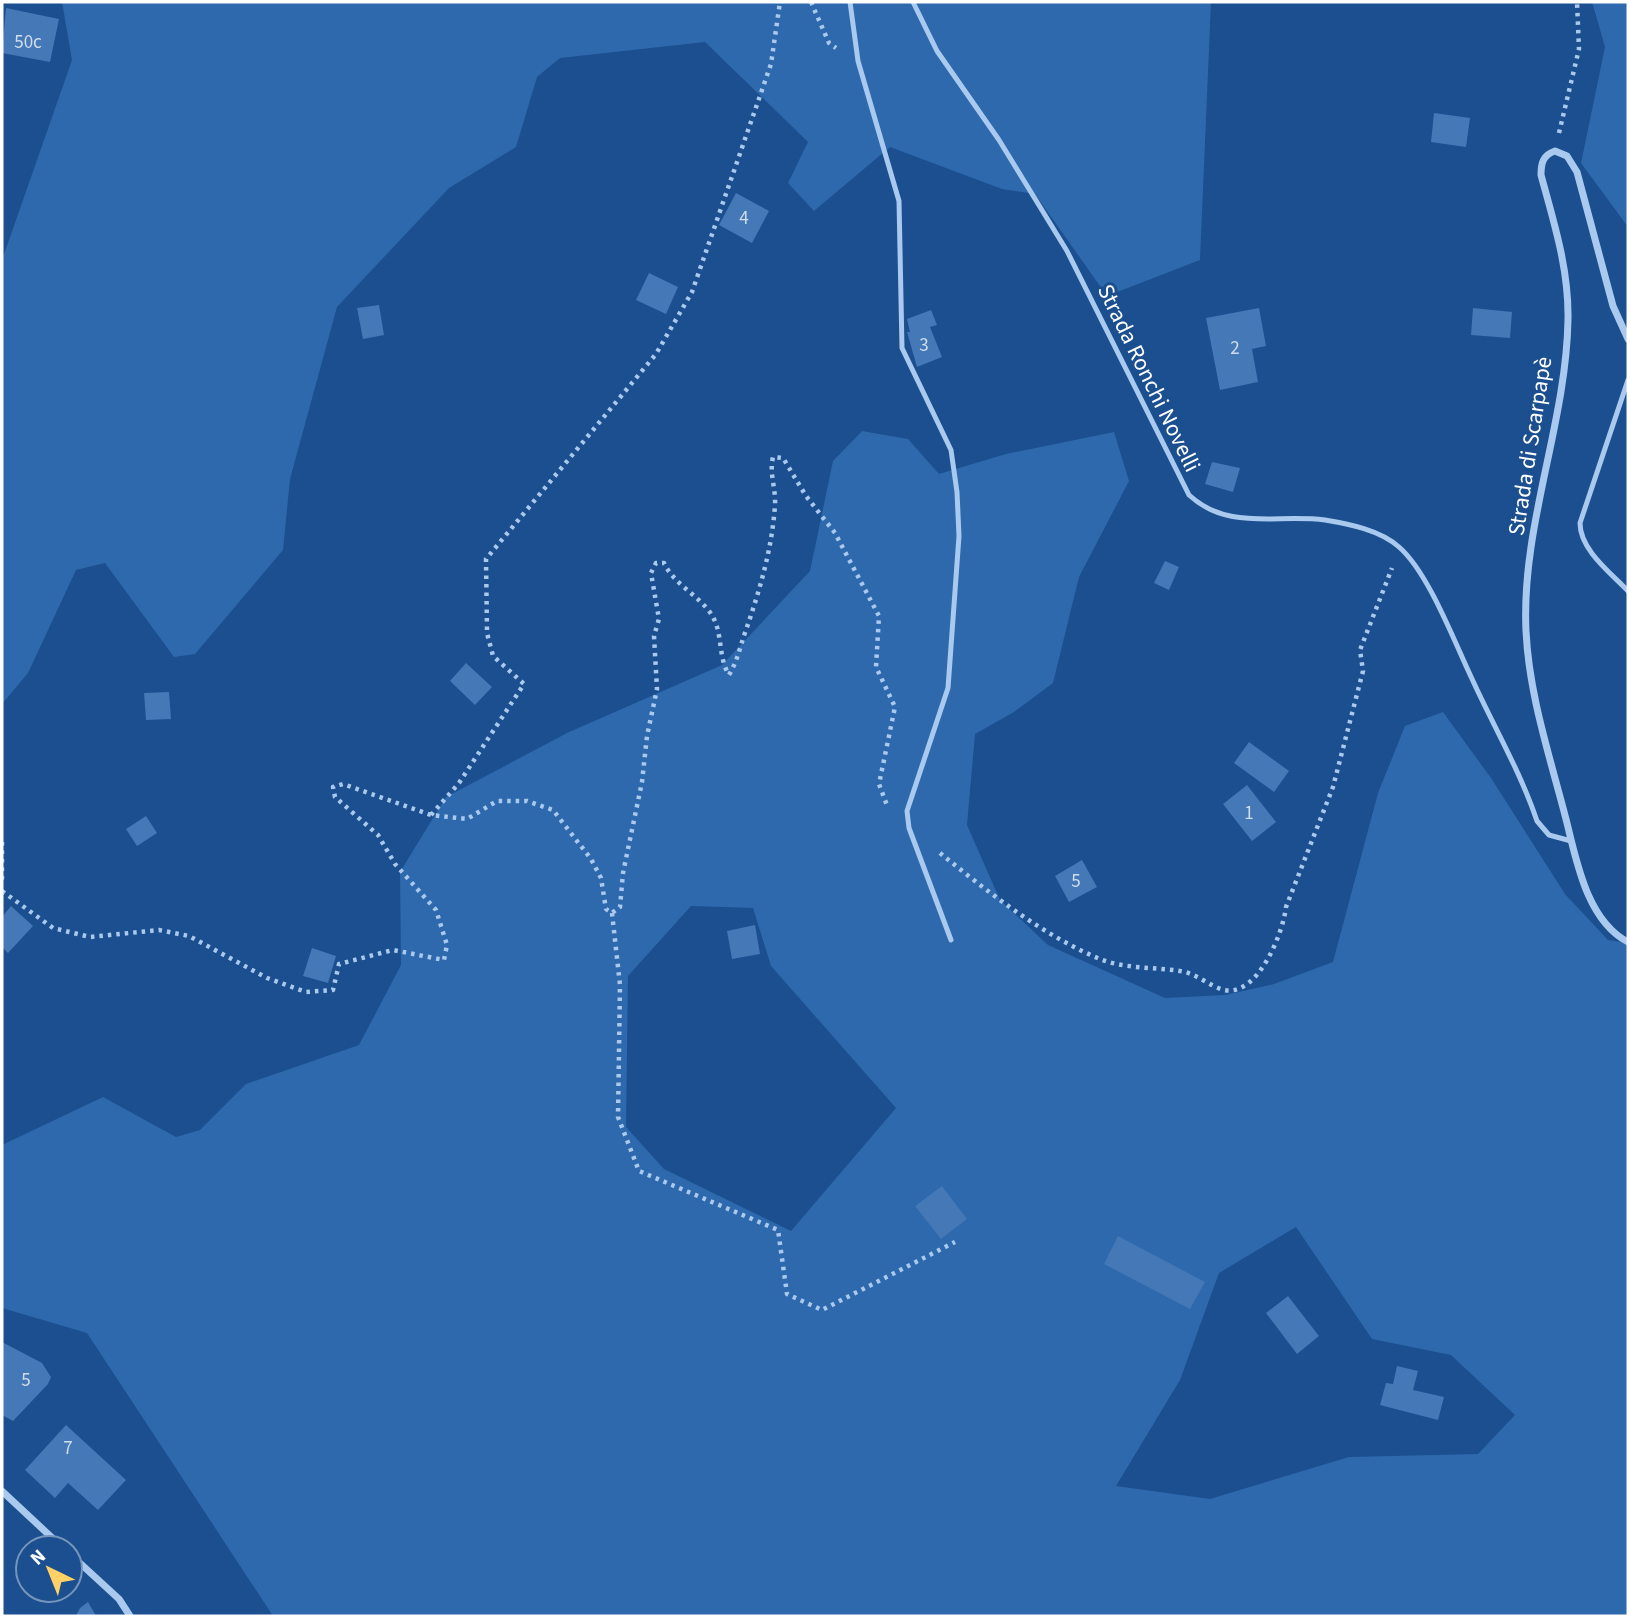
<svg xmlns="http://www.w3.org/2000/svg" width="1630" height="1618" font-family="'Source Sans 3',sans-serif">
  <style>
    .green { fill: #2e69ad; fill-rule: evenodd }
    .building { fill: #4478b7 }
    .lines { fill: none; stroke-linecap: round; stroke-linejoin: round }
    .path { stroke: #a9c9ee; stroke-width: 4.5; stroke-dasharray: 3.5 5; stroke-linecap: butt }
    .service { stroke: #a9c9ee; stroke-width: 5 }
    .minor { stroke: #a9c9ee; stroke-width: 7 }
    .labels { text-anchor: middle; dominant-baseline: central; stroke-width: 6; stroke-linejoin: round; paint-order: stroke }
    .number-label { font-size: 19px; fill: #d0dded }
    .street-label { font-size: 23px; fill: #fff; stroke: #1b4f8f }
  </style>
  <rect width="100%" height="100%" fill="#1b4f8f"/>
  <path class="green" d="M62,2H1211L1200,260L1107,296L1035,194L1002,189L890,147L814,211L788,183L808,142L705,42L560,58L537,77L516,147L449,188L337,307L290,479L283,550L195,654L174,657L105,563L76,570L28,673L2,704V260L72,60Z
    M1592,2H1628V227L1581,163L1605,47Z
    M862,431L908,439L939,474L1006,454L1114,432L1129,481L1079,577L1053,683L1014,712L975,734L967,825L1000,900L1048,945L1165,998L1225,995L1274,984L1333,962L1378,793L1405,726L1443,712L1491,778L1565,894L1608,940L1628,943V1616H273L87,1333L2,1308V1145L103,1097L176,1137L200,1130L246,1084L359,1045L401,965L400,872L446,797L567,733L722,665L810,571L833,461ZM691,906L753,908L771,966L896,1108L791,1231L664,1169L626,1127L628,976ZM1296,1227L1372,1339L1451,1355L1515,1415L1478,1454L1349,1457L1210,1499L1116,1486L1180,1380L1219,1273Z"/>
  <path class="building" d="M6,8L59,19L50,62L2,53Z
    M1434,113L1470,118L1466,147L1431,142Z
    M736,193L769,211L752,243L719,225Z
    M649,273L678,287L666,314L636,300Z
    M379,305L384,335L363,339L357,308Z
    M1259,308L1266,346L1252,349L1258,382L1220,390L1206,318Z
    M1473,308L1512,312L1510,338L1471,335Z
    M931,310L937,325L930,327L942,357L917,367L907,332H910L907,319Z
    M1212,462L1240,468L1233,492L1205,484Z
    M1165,561L1179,567L1169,590L1154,583Z
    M466,663L492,687L475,705L450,681Z
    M169,692L171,719L146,720L144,693Z
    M1249,742L1289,771L1274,792L1234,763Z
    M1247,785L1276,822L1252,841L1223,804Z
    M146,816L157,833L137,846L126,829Z
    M1082,860L1097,887L1069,902L1055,876Z
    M11,906L33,926L8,953L2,947V917Z
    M755,925L760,954L732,959L727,931Z
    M312,948L336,956L328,983L303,976Z
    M942,1186L967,1219L941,1239L915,1206Z
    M1118,1236L1205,1282L1190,1309L1104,1264Z
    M1288,1296L1319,1336L1297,1354L1266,1313Z
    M2,1342L42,1363L51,1377L48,1384L13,1421L2,1415Z
    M1397,1366L1418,1371L1413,1390L1444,1397L1438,1420L1380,1405L1386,1383L1393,1384Z
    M66,1425L126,1480L98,1510L68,1483L55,1498L25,1470Z
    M88,1602L96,1616H76L80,1608Z"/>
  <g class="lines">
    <path class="path" d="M811,2L829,43L836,48
      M1559,133L1579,49L1577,2
      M431,815L459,783L524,684L493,656L487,633L486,559L656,354L692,292L771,64L780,2
      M2,842V880
      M940,853C988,892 1042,935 1100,959C1125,969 1154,967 1180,971C1196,973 1209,986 1224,990C1258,997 1283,933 1286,907L1333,787L1363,671L1360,650L1392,568
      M2,891L53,928L90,937L159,930L189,936L267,978L306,992L333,990L339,964L393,950L444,960L447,945L436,910L395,864L378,835L335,797L333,787L343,784L431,815L467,819L497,801H527L553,810L591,859L601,878L606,909L612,913L620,907L623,873L642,782L647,736L657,689L654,636L659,619L651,573L656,563H664C675,586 701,596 713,617C723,636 718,657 729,675C738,660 740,646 746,630C760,589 772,549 775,505C776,488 769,474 773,457L783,458L806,496L835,533L879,616L876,667L895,707L879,784L888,808
      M612,913L620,985L618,1117L639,1171L778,1230L787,1294L822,1310L955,1242"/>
    <path class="service" d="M850,2L858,61L899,201L902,348L951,450L957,492L959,536L948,688L907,811L909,828L951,940
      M913,2L937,51L999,140L1067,251L1189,495C1228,531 1276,514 1325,520C1349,524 1380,530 1399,547C1429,573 1455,644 1473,681C1494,727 1521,773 1537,821L1549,835L1571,841
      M1628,380L1580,523C1580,550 1611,573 1628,591"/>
    <path class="minor" d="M1628,339L1613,306L1577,172L1567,156L1555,151C1543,155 1541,163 1541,175C1554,223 1569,269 1568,320C1566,425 1521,526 1526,631C1529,696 1551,760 1567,823C1577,864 1588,921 1628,942
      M2,1491L63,1548
      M70,1554L119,1599L130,1616"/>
  </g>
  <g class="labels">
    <g class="number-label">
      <text x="28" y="42">50c</text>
      <text x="744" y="218">4</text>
      <text x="924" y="345">3</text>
      <text x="1235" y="348">2</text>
      <text x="1249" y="813">1</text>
      <text x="1076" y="881">5</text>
      <text x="26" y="1380">5</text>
      <text x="68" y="1448">7</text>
    </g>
    <g class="street-label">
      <text transform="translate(1149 378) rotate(64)">Strada Ronchi Novelli</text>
      <text transform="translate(1530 446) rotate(-81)">Strada di Scarpapè</text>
    </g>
  </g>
  <rect width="1630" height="1618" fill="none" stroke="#ffffff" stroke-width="7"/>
  <g transform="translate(49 1569) rotate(317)"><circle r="33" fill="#1b4f8f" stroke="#7695bc" stroke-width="2"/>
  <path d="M0-5L12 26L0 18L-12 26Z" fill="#ffd166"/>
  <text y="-10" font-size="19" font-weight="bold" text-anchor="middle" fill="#ffffff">N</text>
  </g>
</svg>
